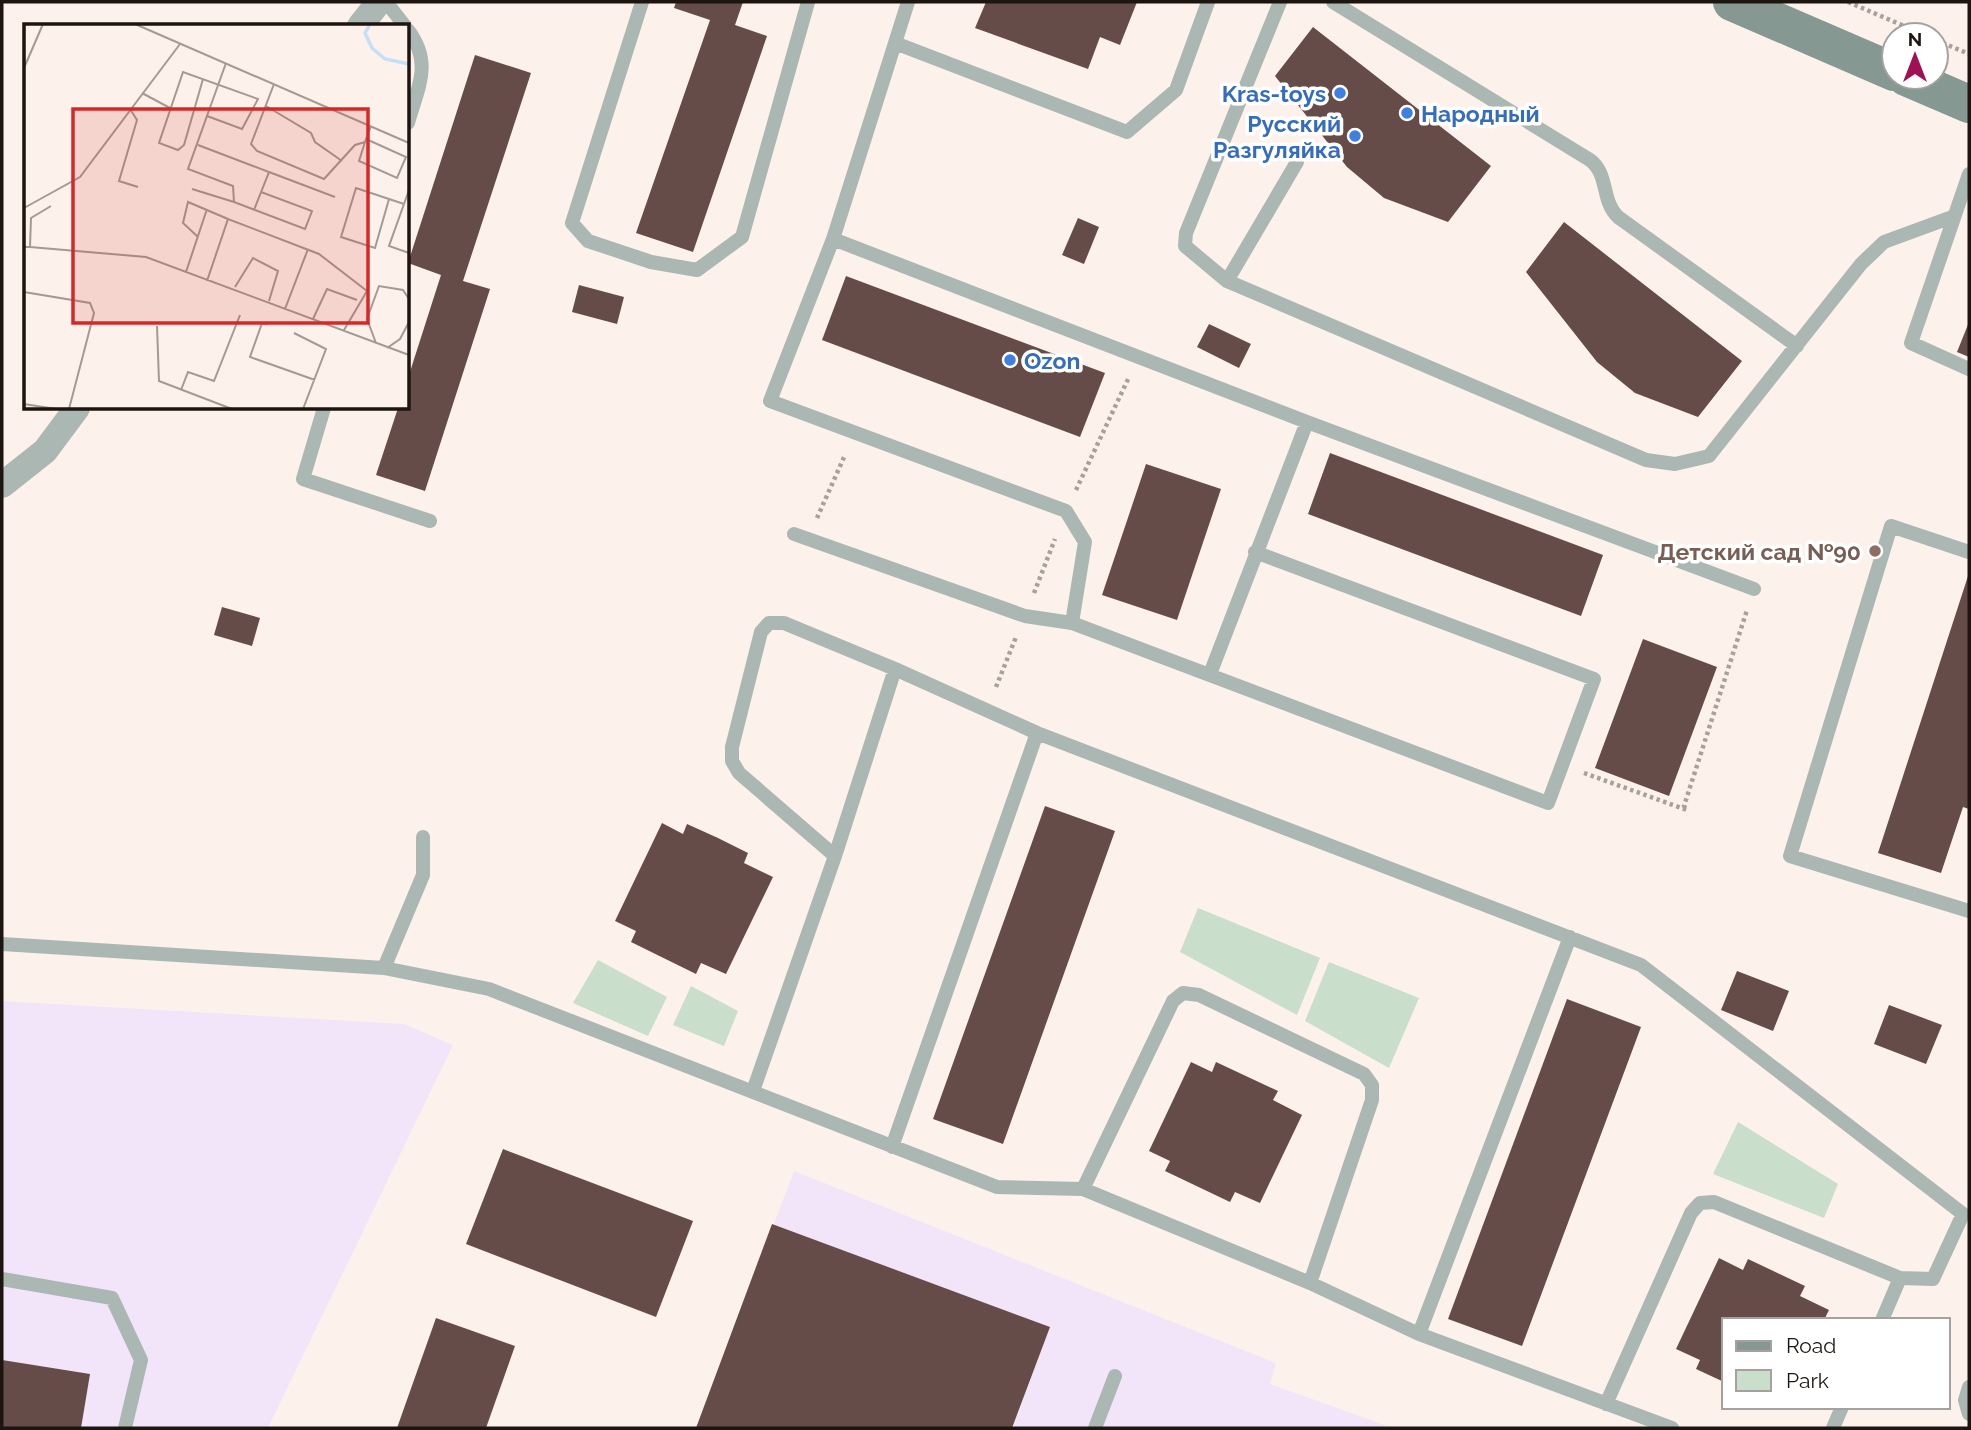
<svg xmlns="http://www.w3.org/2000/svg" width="1971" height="1430" font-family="Raleway,sans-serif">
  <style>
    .industrial { fill: #f2e5f9 }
    .green { fill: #c9decb }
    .building { fill: #654c49 }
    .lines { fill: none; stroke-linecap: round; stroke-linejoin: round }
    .path { stroke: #a9a09a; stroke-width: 4.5; stroke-dasharray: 3.5 3.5; stroke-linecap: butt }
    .lane { stroke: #aab7b2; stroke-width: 14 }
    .street { stroke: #aab7b2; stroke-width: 26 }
    .secondary { stroke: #869892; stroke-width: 38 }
    .shop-dot { fill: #3f7fe0; stroke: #fff; stroke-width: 2.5 }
    .education-dot { fill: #8d6e63; stroke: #fff; stroke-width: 2.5 }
    .labels { text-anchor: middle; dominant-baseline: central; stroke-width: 7; stroke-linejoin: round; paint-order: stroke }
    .shop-label { font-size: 23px; font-weight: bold; fill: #366cbe; stroke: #fff; text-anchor: end }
    .education-label { font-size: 23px; font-weight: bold; fill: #785e54; stroke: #fff; text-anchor: end }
    .inset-river { fill: none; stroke: #c6dff7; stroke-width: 3.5 }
    .inset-road { fill: none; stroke: #a39a93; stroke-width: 2 }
    .view { fill: #d62828; fill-opacity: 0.15; stroke: #d62828; stroke-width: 3.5 }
    .inset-edge { fill: none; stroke: #1d150f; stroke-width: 3.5 }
  </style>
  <rect width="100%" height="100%" fill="#fcf2eb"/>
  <path class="industrial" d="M2,1001L404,1024L453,1045L268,1428H2Z
    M794,1171L1276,1363L1270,1384L1393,1428H696Z"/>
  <path class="green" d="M1198,908L1320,958L1297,1015L1180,952Z
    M598,960L667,997L648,1036L573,1003Z
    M1329,962L1419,998L1389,1068L1305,1021Z
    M691,986L738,1011L724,1046L673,1025Z
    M1738,1122L1838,1184L1824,1218L1713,1174Z"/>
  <path class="building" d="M676,2H743L735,25L767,36L693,252L636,233L710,20L674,8Z
    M986,2H1137L1120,45L1100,37L1088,69L975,28Z
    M1313,27L1491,166L1448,222L1384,198L1347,167L1275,76Z
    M475,55L531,73L463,281L490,289L425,491L376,475L398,408H408V378L441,275L408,263Z
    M1078,218L1099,227L1084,264L1062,255Z
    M1564,222L1742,361L1698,417L1635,393L1597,362L1526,272Z
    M846,276L1105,373L1080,437L822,340Z
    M579,285L624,297L617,324L572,312Z
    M1969,322V357L1957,352Z
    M1209,324L1251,344L1239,368L1197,347Z
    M1330,453L1603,555L1581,616L1308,514Z
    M1146,464L1221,489L1177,620L1102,595Z
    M1969,573V809L1963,807L1941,873L1878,853Z
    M222,607L260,618L252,646L214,635Z
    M1643,639L1717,667L1669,796L1595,768Z
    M1045,806L1115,831L1003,1144L933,1119Z
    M662,823L683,834L687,824L718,838L748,853L744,863L773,877L726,974L701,963L696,974L631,942L636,931L615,921Z
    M1737,971L1789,991L1773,1031L1721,1010Z
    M1567,999L1641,1027L1522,1346L1448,1319Z
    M1889,1005L1942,1025L1926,1064L1874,1044Z
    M1191,1062L1212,1072L1216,1062L1278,1091L1273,1100L1302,1115L1260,1203L1235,1192L1230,1202L1165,1171L1170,1161L1149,1151Z
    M503,1149L693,1221L656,1317L466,1244Z
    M772,1224L1050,1327L1012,1428H696Z
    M1719,1258L1743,1270L1748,1259L1805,1286L1800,1296L1829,1310L1824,1320H1724V1382L1696,1369L1700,1360L1676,1349Z
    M436,1318L515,1346L486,1428H397Z
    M2,1360L90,1374L81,1428H2Z"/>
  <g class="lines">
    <path class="path" d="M1848,2L1925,35
      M1936,40L1969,54
      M1076,490L1129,377
      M817,518L845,455
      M1034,593L1055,539
      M996,687L1016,637
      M1584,773L1687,810L1684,806L1747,610"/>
    <path class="lane" d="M386,2L405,26
      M642,2L572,223L588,241L651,262L697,270L742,237L808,2
      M908,2L833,239L770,401L1066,511L1085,542L1072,623L1548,803L1594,679L1255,552
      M1280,2L1186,233L1185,246L1227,281L1646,460L1675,464L1709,456L1861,264L1884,242L1952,217
      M1333,2L1590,160C1609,174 1601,201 1618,217L1797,346
      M408,30C433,63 418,87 408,123
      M895,43L1127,132L1176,90L1208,2
      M1969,174L1911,343L1969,369
      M833,239L1307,422L1210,674
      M1227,281L1297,162
      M324,408L303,479L430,521
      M1307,422L1754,589
      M794,534L1025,616L1072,623
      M1969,552L1891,526L1790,856L1969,911
      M835,856L739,773L732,761V747L761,632L769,623H784L895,669L1037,733
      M2,944L384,968L489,989L997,1187L1083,1189L1310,1283L1419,1334L1672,1428
      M384,968L423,875V837
      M753,1091L835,856L895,669
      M892,1147L1037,733L1641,965L1963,1214L1933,1279L1900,1278L1882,1320
      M1083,1189L1173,1001L1183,993L1199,995L1364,1074L1372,1085V1100L1310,1283
      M2,1279L112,1298L141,1360L125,1428
      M1419,1334L1570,937
      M1969,1387L1965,1400L1969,1414
      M1606,1404L1691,1213L1700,1203L1714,1202L1900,1278
      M1095,1428L1115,1376
      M1833,1428L1842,1407"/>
    <path class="street" d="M360,26L379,2
      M2,485L45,451L77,408"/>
    <path class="secondary" d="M1732,2L1894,72
      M1906,77L1969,104"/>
  </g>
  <g class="shop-dot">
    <circle cx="1340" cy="93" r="7"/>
    <circle cx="1407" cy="113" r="7"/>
    <circle cx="1355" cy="136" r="7"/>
    <circle cx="1010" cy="360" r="7"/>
  </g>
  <circle class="education-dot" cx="1875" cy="551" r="7"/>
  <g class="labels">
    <g class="shop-label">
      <text x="1326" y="93">Kras-toys</text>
      <text x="1421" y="113" text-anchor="start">Народный</text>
      <text x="1341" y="123">Русский<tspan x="1341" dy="26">Разгуляйка</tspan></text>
      <text x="1024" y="360" text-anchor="start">Ozon</text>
    </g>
    <g class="education-label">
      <text x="1861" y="551">Детский сад №90</text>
    </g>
  </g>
  <g transform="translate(24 24)">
    <rect width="385" height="385" fill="#fcf2eb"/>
    <path class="inset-river" d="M346,0L341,9L348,24L361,35L385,40"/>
    <path class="inset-road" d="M111,0L385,119M202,39L164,145L209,162L210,178L281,205L288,187L237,168M0,44L19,0M179,55L160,121L154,126L135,119L159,48L234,75L218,105L183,92M250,60L227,120L233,127L300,155L331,121L341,118M118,69L146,84M242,82L287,109L291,118L318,137M106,85L113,96L95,157L114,163M342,115L382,133L373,154L335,137L342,115L347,102M174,121L245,148L230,186M245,148L311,173M168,165L210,178M385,166L365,222L385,229M365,175L351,224L317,213L332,164L380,180M0,184L56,153L156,20M174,213L159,199L164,178L204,195M0,223H6L7,194L27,182M6,223L122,233L385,331M162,248L183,185M183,257L204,195L295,230L343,267L320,306M211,263L229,234L254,247L245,277M0,268L66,279L70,289L45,385M261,285L284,225M289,295L303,265L333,276M244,300L238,299L226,333L291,356M133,302L135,357L208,385M270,309L302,325L279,385M352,319L343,295L355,262L379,266L385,275M363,324L376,315L385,298M157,366L164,348L190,357L216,291M0,380L32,385"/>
    <path class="view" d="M49,85H344V299H49Z"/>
    <rect width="385" height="385" class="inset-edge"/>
  </g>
  <rect width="1971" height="1430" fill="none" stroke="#1d150f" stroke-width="7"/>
  <rect x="1722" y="1318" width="228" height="91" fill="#ffffff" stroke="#a5a19f" stroke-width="2"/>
  <rect x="1736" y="1341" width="35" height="10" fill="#869892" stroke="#a5a19f" stroke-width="2"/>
  <text x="1786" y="1353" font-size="21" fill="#1d150f">Road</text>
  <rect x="1736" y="1370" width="35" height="21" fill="#c9decb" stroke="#a5a19f" stroke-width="2"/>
  <text x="1786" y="1388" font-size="21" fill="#1d150f">Park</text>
  <g transform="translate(1915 56)"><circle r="33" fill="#ffffff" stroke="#a5a19f" stroke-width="2"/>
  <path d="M0-5L12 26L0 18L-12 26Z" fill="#a10f55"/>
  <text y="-10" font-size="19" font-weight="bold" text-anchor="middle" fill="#1d150f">N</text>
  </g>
</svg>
